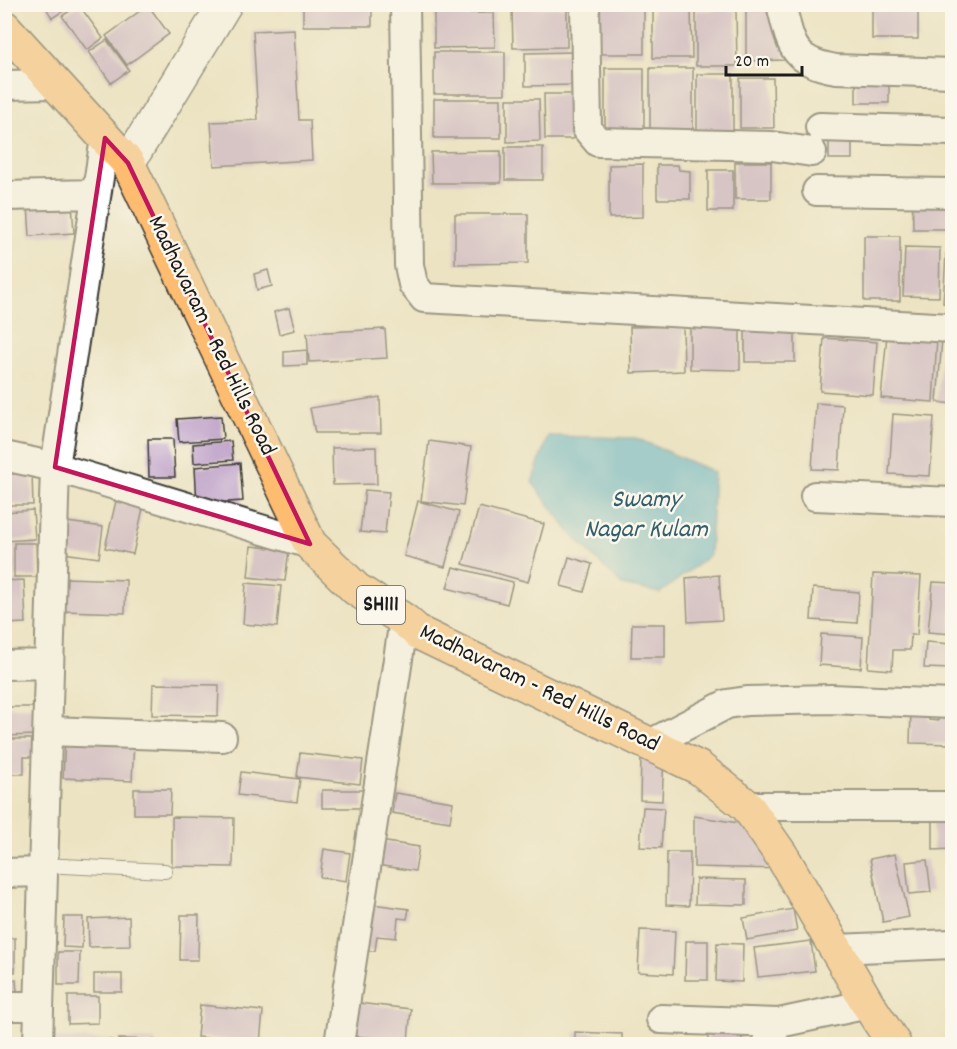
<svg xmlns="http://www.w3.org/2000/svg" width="957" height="1049" font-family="Dekko,sans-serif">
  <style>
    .water { fill: #50b0cf; stroke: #366676; stroke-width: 1.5 }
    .building { fill: #bda0c9 }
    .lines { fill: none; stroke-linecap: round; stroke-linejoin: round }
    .service-casing { stroke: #3b3a35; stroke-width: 16 }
    .minor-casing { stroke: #3b3a35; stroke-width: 32 }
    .tertiary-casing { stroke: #3b3a35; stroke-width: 36 }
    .primary-casing { stroke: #3b3a35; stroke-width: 36 }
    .service { stroke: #fff; stroke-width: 14 }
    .minor { stroke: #fff; stroke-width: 28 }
    .tertiary { stroke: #fff; stroke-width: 33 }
    .primary { stroke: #febc70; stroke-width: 33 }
    .marked { fill: none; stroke: #c2185b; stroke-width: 4.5; stroke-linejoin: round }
    .labels { text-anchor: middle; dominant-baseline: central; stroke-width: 5; stroke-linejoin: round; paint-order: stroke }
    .shield { fill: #fbf7ec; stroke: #5f5e5a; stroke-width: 1.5 }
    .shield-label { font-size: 22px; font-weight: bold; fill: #1c1c1c }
    .street-label { font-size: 24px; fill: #1c1c1c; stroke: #fbf7ec }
    .water-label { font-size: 26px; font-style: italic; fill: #335f6d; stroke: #fbf7ec }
  </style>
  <rect width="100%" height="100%" fill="#fbf7ec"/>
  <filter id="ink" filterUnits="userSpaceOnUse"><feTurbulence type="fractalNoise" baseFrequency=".0167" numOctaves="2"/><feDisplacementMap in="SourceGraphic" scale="12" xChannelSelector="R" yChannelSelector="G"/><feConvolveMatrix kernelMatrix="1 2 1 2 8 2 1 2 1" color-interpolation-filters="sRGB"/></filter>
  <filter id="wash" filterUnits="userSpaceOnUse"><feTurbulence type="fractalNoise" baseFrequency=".008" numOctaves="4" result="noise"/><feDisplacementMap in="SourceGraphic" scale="24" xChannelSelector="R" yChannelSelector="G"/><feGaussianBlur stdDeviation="1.35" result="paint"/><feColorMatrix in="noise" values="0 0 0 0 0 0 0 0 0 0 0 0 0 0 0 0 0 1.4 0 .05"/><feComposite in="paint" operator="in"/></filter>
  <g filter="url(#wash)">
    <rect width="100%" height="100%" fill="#ece3c3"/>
    <path class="water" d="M548,436L636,438L714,472L710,555L660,593L622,585L572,535L532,482Z"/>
    <g id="blocks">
      <path class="building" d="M44,4H75L52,18Z
        M303,4H372V26H303Z
        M599,4H644V54H599Z
        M872,4H918V39H872Z
        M79,5L103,38L87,50L62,16Z
        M148,5L169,34L127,65L106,36Z
        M653,5L691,6L692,58H653Z
        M746,5H785V60L746,61Z
        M567,7V47L513,48L512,8Z
        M696,10H736L737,66H696Z
        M434,13H494L495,47L434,48Z
        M294,29L299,120H310L312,160L214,166L211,122L258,120L253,31Z
        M107,40L129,70L111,83L89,52Z
        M434,52H505V94H434Z
        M576,52V85L525,86V53Z
        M856,55H889V103H856Z
        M605,68H644V132H605Z
        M650,68H693V130H650Z
        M697,74H733V133H697Z
        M740,78H773L774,128H740Z
        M544,94H574L573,139H545Z
        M434,99H501V138H434Z
        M507,99H539L540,141L507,142Z
        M829,115H852V159H829Z
        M505,147H543V180H505Z
        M501,151V183H432L431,152Z
        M735,162H771V199H735Z
        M643,164V217L609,218V165Z
        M657,165H678L679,170L690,171V199H657Z
        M708,170H733V211H708Z
        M912,179H952V229H913Z
        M72,203L74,233L30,236L28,206Z
        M455,214H528V263L455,264Z
        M864,236H900V301H864Z
        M905,247L940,248L939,297L903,296Z
        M946,254L952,255V304L943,303Z
        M268,270L272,286L257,290L254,274Z
        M289,308L295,330L279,334L274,312Z
        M690,325H740V370L690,369Z
        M683,326L684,371L631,373L630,327Z
        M385,329L387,358L309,362L307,333Z
        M745,330H795V362H745Z
        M887,335L937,338L933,402L881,398Z
        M824,338L877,342L873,395L820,391Z
        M942,339L952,340V404L937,402Z
        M307,350V365L284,366V352Z
        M380,397L381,433H315L310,408Z
        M816,403L843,405L839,470L812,469Z
        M893,414L934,417L930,476L889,474Z
        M221,416L223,439L179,442L177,419Z
        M148,439H173L175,477H149Z
        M231,441L233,460L194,463L193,444Z
        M429,441L471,447L463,506L421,501Z
        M376,447L377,484L333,485L332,448Z
        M240,463L243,501L197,504L195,467Z
        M4,469H13V474L32,473L33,505H4Z
        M365,490L389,492L385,534L360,532Z
        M116,501L143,508L133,554L105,548Z
        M418,501L459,512L445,567L404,556Z
        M479,507L544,524L528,582L463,564Z
        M33,510L35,539L4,541V512Z
        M67,522L103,527L99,558L63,553Z
        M14,543H36L37,577H14Z
        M251,546L289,550L285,581L248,577Z
        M569,557L592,564L584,592L561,586Z
        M453,567L513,582L507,604L447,588Z
        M873,574L921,576L917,635H911L910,650H893L892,670L868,668Z
        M719,575L722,620L688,622L686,578Z
        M65,578L126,580L125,613L63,611Z
        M24,580L26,623L4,624V581Z
        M933,582L952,583V634L928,632Z
        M246,583L281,586L277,627L243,624Z
        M813,588L859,592L857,623L811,620Z
        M632,624H665V657H631Z
        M821,634L863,637L861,668L819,665Z
        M926,642L952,644V669L924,668Z
        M153,684L219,685L218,716L152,715Z
        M4,707H38V735L4,736Z
        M911,711H929V720L938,721V711L952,712V744L910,743Z
        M65,738L134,741L132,781L63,778Z
        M4,739H34V757H24V774H4Z
        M300,753L363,760L360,784L297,777Z
        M641,756H664L662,801L640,800Z
        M241,772L300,779L297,802L238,795Z
        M134,789H171L170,814H134Z
        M322,790H363V808H322Z
        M395,793L453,802L450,822L392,813Z
        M643,807L664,808L661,848L640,847Z
        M933,813H952V849L933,850Z
        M694,816L745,824L783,869L694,867Z
        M172,817L234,818L233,867L172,866Z
        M380,841L419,847L415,871L377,865Z
        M324,849L350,853L346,881L320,877Z
        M667,852H690L689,906L666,905Z
        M895,854L909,917L883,922L870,859Z
        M927,860L931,892L909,894L906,862Z
        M696,879L746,880V905L695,904Z
        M372,904L409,909L407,919L398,918L396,938L377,936L375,951H366Z
        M793,909L797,931L747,940L743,918Z
        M181,915H199L198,960H180Z
        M64,917H83L82,948L63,947Z
        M129,917L130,946L89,947L88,919Z
        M640,930L675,931L673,974L638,972Z
        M4,938H15V972H4Z
        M686,941H708V980H685Z
        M811,941L815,971L758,977L754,948Z
        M717,943L743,944L742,982L716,981Z
        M58,952H80L79,985H58Z
        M94,974H122V992H94Z
        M4,980H16L17,993L4,994Z
        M68,996H98V1023L68,1024Z
        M357,1003L411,1009L408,1041L354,1036Z
        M200,1005L263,1011L260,1043L197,1037Z
        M575,1032L622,1034V1044H575Z
        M742,1032V1044H708V1033Z
        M358,1037L395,1043V1044H357Z
        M55,1038L112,1040V1044H55Z
        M119,1039L155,1040V1044H119Z
        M871,1040L874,1044H854Z"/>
    </g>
  </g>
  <g filter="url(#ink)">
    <use href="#blocks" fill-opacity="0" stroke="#3b3a35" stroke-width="1.5"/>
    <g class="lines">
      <defs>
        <path id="service" d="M43,865L165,871"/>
        <path id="minor" d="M405,4L409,265L413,284L424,298L952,328
          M585,4L587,129L598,142L772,146L812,152
          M781,4C791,44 791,62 836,69L952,73
          M4,85L56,84
          M820,127L952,131
          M817,191L952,193
          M4,196L96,194
          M4,456L55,467L105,138
          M815,496L952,502
          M4,665L49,664
          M48,731L222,737
          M650,744L727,704L747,701L831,699L952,704
          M747,806H952
          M4,873L43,872
          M837,949L952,944
          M4,1006H39
          M661,1019L779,1023
          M38,1044L55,467L310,544
          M339,1044L404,620
          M766,1044L779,1023L868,1004"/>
        <path id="tertiary" d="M128,163L225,4"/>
        <path id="primary" d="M4,27L128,163L310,544L356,589L404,620L419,633L699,768L747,806L782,856L868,1004L894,1044"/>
      </defs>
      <use href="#service" class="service-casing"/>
      <use href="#minor" class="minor-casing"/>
      <use href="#tertiary" class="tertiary-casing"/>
      <use href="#primary" class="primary-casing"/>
      <use href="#service" class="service"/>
      <use href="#minor" class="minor"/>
      <use href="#tertiary" class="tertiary"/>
      <use href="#primary" class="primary"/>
    </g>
  </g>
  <path d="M0 0H957V1049H0ZM105,138L128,163L310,544L55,467Z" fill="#ece3c3" fill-opacity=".55" fill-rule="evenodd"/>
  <path class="marked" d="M105,138L128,163L310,544L55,467Z"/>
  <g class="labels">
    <rect class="shield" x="357" y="586" width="48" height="38" rx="4.5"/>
    <g class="shield-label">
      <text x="381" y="605">SH111</text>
    </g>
    <g class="street-label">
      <text transform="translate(211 336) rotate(64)">Madhavaram - Red Hills Road</text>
      <text transform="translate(539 689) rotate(26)">Madhavaram - Red Hills Road</text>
    </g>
    <g class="water-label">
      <text x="646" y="500">Swamy<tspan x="646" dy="30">Nagar Kulam</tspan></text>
    </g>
  </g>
  <rect width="957" height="1049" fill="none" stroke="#fbf7ec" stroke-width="24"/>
  <path d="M726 66v9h76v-9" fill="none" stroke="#1c1c1c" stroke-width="3"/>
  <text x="735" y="66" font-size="18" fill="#1c1c1c" stroke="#fbf7ec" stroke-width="4.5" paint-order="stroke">20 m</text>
</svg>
